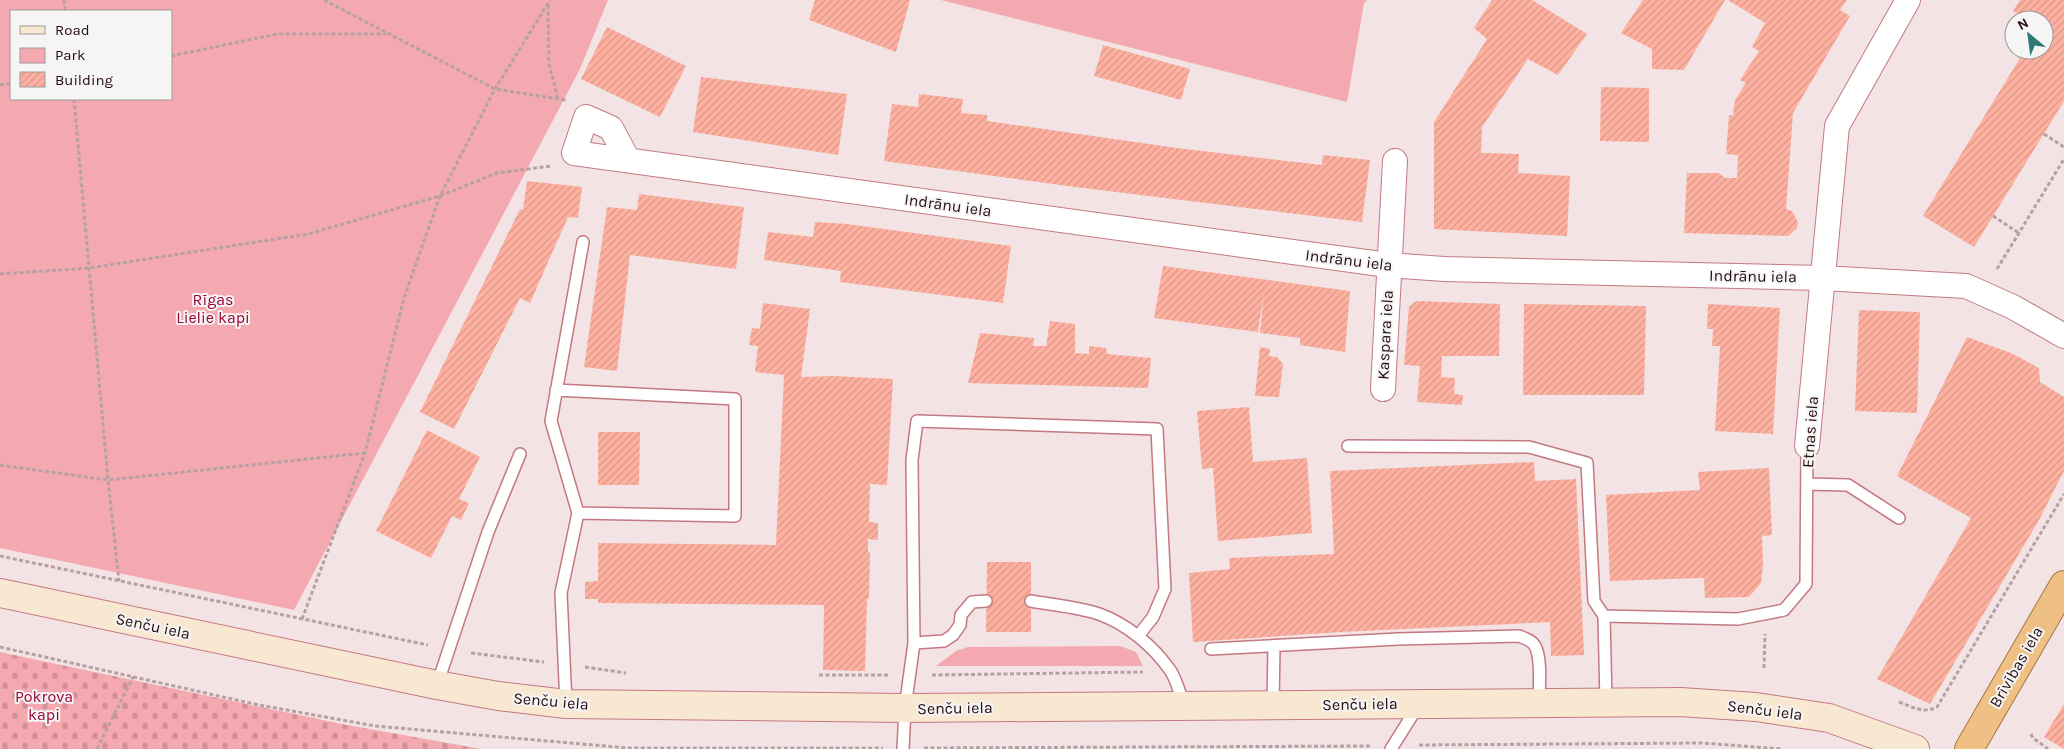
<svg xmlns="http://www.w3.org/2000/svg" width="2064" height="749" font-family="Karla,sans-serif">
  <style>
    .green { fill: #f4a9b0; fill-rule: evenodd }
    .cemetery { fill: url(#cemetery-stones) }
    .building { fill: url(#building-hatch) }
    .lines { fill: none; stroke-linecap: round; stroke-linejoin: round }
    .service-casing { stroke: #c37981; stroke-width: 14 }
    .minor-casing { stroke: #c37981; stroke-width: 26 }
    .secondary-casing { stroke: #c37981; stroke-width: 30 }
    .trunk-casing { stroke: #a57747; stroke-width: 30 }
    .path { stroke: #b5a1a3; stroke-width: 3; stroke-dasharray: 4 2.5; stroke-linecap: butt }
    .service { stroke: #fff; stroke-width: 11 }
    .minor { stroke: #fff; stroke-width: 24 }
    .secondary { stroke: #f8e8d1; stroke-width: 28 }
    .trunk { stroke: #eec084; stroke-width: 28 }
    .labels { text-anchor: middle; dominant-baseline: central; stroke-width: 4; stroke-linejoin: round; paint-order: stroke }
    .street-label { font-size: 16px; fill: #260b0f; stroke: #f5f5f5 }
    .park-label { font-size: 16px; fill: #9c0436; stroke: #f5f5f5 }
  </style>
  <defs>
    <pattern id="cemetery-stones" width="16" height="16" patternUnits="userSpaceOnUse" patternTransform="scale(1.25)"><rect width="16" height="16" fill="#f4a9b0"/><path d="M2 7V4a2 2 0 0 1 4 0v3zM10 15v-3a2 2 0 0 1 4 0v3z" fill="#d19096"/></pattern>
    <pattern id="building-hatch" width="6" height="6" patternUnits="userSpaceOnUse" patternTransform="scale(1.25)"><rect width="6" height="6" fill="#feb1a0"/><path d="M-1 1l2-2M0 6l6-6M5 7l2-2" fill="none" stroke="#da9789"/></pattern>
  </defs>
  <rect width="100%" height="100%" fill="#f4e3e4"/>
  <path class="green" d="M0,0H608L580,69L294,610L0,548ZM171,11V99H11V11Z
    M941,0H1367L1364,3L1347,102Z
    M1120,646L1136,652L1143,666H936L956,651L968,647Z"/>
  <path class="cemetery" d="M0,652L342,724L481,749H0Z"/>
  <path class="building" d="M815,0H910L896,52L809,20Z
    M1492,0H1532L1587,34L1558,75L1528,59L1482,127L1481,153L1519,154L1518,173L1570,176L1567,236L1434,229V122L1487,39L1474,28Z
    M1643,0H1725L1684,70L1652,69V49L1621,33Z
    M1728,0H1847L1840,10L1850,16L1793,113L1786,209L1792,211L1798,222L1797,228L1788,236L1684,233L1687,173H1719L1725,178H1737L1738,155L1726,154L1729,115H1733L1735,100L1746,83L1740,80L1759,51L1752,47L1765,23Z
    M2020,0H2064V101L1974,247L1923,216L2025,50H2044V20H2027L2013,11Z
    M607,27L686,66L660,117L581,79Z
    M1103,45L1190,69L1181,100L1094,76Z
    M701,77L847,94L838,155L693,132Z
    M1601,87L1649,88V142L1600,141Z
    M919,94L963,99L961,113L987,115V121L1177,148L1322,165L1323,155L1370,160L1362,222L1075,187L884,161L892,104L918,107Z
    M527,181L582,187L578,218L568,217L530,303L520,298L454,429L420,412L520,209L523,210Z
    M639,194L744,207L736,269L630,255L617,371L584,367L607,207L637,210Z
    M815,222L847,224L1011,246L1003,303L840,282L841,271L764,260L768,232L813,237Z
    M1163,266L1350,291L1345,352L1300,345V338L1260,333L1264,292L1258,332L1154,318Z
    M1416,301L1500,304L1499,356H1442L1441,377L1455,378L1454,394L1463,395L1462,405L1417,402L1420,366L1404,365L1409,307Z
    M763,303L810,309L801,377L833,376L893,379L887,485L870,484L869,522L878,523V540L868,539V552H870L869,598L867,599L865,671L823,670L824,605L598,603V599H585V582L598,581V543L776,545L784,375L755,372L758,346L749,345L752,328L760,329Z
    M1524,304L1646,306L1644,395H1523Z
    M1708,304L1780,308L1773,434L1715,431L1720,346H1712L1713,329H1707Z
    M1859,310L1920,312L1917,413L1855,411Z
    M1050,321L1075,324V353L1089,354V346L1106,348L1107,354L1151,358L1148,388L968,383L980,333L1034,338L1033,346H1046Z
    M1967,337L2011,353L2039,368L2040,382L2064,397V471L2039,520L1930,704L1877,679L1971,518L1897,476Z
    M1260,347L1270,349L1269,356L1277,357L1283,364L1279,397L1255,396Z
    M1249,407L1253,462L1307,458L1312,533L1218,541L1213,468L1202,469L1197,411Z
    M427,430L480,457L459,499L469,503L461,520L452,516L431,558L376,531Z
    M598,432H640L639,485H598Z
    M1534,462L1535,481L1576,479L1584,655L1551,656L1550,622L1341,632L1193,642L1189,573L1230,569L1229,558L1334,554L1330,471Z
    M1769,468L1772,535L1762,536L1763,564L1761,583L1749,597L1705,598L1704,578L1610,581L1606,495L1700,490L1698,472Z
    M987,562H1031V632H986Z
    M2064,704V749L2044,737Z"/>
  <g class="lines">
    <defs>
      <path id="service" d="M556,390L735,399V516L578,513L551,421L583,242
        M1348,446L1529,447L1587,463L1594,601L1604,616
        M1807,484L1848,485L1899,518
        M1031,601C1053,605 1078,607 1099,614C1127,624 1153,646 1170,670C1177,680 1180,694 1184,706
        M914,643L912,460L917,421L1157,429L1165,589L1153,617L1138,636
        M1211,649L1398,639L1519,636C1524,638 1532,640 1535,646C1542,658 1539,688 1539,702
        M437,685L488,532L520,454
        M1606,702L1604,616L1738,619L1784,610L1806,584L1807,446
        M566,704L561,593L578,513
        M1273,705L1274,647
        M903,749L905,708L914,643L944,641L953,635L960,625L961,615L972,602L986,601
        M1391,749L1418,706"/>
      <path id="minor" d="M628,160L611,128L586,117L574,153L1388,265L1444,269L1822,278L1966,286L2013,307L2064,336
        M1383,389L1395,161
        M1807,446L1837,126L1908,0"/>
      <path id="secondary" d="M0,593L437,685L498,696L566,704L905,708L1680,702L1756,707L1829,718L1915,749"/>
      <path id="trunk" d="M1969,749L2064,585"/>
    </defs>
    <use href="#service" class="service-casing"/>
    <use href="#minor" class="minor-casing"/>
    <use href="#secondary" class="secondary-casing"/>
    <use href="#trunk" class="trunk-casing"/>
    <path class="path" d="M64,0L65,11
      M324,0L495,89L566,100
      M548,5L549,64L558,99
      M171,56L277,34H386
      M0,85L11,83
      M74,99L108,480L119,581
      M2044,134L2064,147
      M1993,216L2019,233
      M1997,269L2064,159
      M0,274L89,268L308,234L440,196L497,173L551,166
      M0,465L108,480L365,453
      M0,556L428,645
      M302,619L365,453L404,298L440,196L495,89L550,0
      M0,647L259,705L375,726L628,748H883
      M471,653L544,662
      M585,667L626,673
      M1764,668L1765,634
      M819,675H888
      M932,675L1143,672
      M1899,702C1913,707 1923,714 1937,707L2064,494
      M2031,734L2033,738L2048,749
      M1419,745L1703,743L1782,749
      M924,748L1370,746
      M97,749L133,677"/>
    <use href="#service" class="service"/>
    <use href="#minor" class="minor"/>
    <use href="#secondary" class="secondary"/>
    <use href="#trunk" class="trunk"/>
  </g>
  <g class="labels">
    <g class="street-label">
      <text transform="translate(948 205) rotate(8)">Indrānu iela</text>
      <text transform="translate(1349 260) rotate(7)">Indrānu iela</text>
      <text transform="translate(1753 276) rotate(1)">Indrānu iela</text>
      <text transform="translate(1385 335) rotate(-87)">Kaspara iela</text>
      <text transform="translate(1810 432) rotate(-86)">Etnas iela</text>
      <text transform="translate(153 626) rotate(12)">Senču iela</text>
      <text transform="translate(2016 667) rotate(-60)">Brīvības iela</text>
      <text transform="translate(551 701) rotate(5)">Senču iela</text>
      <text transform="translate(1360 704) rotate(-1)">Senču iela</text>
      <text transform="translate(955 708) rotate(-1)">Senču iela</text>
      <text transform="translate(1765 710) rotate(7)">Senču iela</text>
    </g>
    <g class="park-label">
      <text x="213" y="299">Rīgas<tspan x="213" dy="18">Lielie kapi</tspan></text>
      <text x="44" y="696">Pokrova<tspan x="44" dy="18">kapi</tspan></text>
    </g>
  </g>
  <rect x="10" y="10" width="162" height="90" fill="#f5f5f5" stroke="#a29799"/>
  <rect x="20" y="26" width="25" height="8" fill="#f8e8d1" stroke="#a29799"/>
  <text x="55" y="35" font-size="15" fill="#260b0f">Road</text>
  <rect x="20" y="48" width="25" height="15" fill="#f4a9b0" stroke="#a29799"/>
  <text x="55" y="60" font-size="15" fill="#260b0f">Park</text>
  <rect x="20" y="72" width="25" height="15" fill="url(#building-hatch)" stroke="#a29799"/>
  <text x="55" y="85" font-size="15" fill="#260b0f">Building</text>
  <g transform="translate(2029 35) rotate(331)"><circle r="24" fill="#f5f5f5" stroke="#a29799"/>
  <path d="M0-4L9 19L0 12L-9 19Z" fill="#2f7977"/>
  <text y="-8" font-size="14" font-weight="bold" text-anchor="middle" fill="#260b0f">N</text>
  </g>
</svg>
